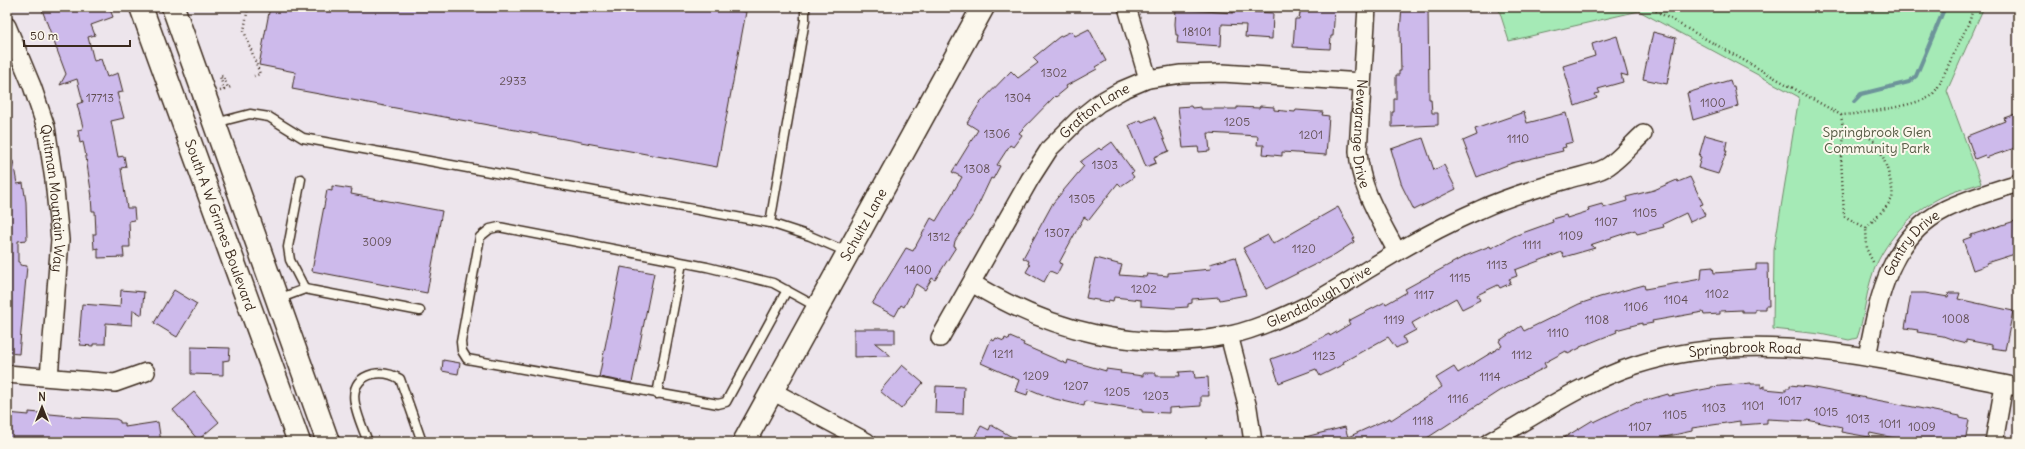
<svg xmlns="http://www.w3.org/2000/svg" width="2025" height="449" font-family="Delius,sans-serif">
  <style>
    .green { fill: #a5eab6; stroke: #708a6a }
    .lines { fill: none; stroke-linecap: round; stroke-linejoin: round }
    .stream { stroke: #6d949a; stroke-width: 4 }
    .building { fill: #cdbaeb; stroke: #3b2a1e }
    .lane-casing { stroke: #3b2a1e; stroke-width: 11 }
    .street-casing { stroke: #3b2a1e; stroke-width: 20 }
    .secondary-casing { stroke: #3b2a1e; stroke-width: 25 }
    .path { stroke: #3b2a1e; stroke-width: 2.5; stroke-dasharray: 1 3; stroke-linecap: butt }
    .lane { stroke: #fbf7ec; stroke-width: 8 }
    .street { stroke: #fbf7ec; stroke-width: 17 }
    .secondary { stroke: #fbf7ec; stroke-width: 22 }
    .labels { text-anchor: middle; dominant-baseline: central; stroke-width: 4; stroke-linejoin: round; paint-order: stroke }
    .number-label { font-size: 12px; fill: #604e51 }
    .street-label { font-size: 14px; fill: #3b2a1e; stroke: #fbf7ec }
    .park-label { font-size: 14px; fill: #565a44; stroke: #fbf7ec }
  </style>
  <rect width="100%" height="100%" fill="#ede5ec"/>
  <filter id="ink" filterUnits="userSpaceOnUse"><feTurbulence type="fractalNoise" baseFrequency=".025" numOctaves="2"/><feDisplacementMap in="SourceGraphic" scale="8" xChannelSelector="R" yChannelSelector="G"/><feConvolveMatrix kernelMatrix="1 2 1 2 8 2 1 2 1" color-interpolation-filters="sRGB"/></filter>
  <g filter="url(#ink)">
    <path class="green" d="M1498,7H1984L1947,91L1981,183C1970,187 1957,190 1946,195C1913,209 1881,244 1871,279C1865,299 1864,319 1857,338L1849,340L1820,334L1773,329L1774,250L1799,97L1639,11L1509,41Z"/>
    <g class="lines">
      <path class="stream" d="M1854,101L1861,94L1909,82L1916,76L1945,7"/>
    </g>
    <path class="building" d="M41,7H109L113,17L91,25L95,35L88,37L94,61L101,59L107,77L118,73L123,92L117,93L124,118L111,121L118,157L124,156L126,167L121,168L127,208H134L135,220L129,221L130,247H123L124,257L98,258V248L94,249L93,234H96L95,211H92L91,197H92L85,151L83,142L80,143L78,130L82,129L83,127L77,104L83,102L77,79L60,85L66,74Z
      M270,7H719L746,12L717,167L292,89L295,72L259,65Z
      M1301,7H1335L1333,36H1331L1330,49L1293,47L1295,19H1299Z
      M1402,7H1428L1429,99H1431L1432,113H1438V125L1392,127V112H1394V99H1396V75H1399V71H1401L1400,31Z
      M1176,9L1233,13V11L1273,13L1272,39L1245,37L1246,25L1222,24L1221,46L1177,43L1178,35H1176L1175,24Z
      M1089,29L1106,61L1096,67L1097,69L1066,86L1067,88L1056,97L1055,96L1019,133L1022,135L1013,147L1010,145L997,165L1000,166L993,179L991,178L974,214L955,241L954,246L956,247L935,280L932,278L925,290L916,284L904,307L901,305L895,316L872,304L906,248L913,251L931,218L936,221L962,177L952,172L978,130L967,123L980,103L1011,71L1018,78L1038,63L1033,58L1059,37L1072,31L1075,36Z
      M1653,32L1676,38L1667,84L1643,79Z
      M1617,36L1628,76L1621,74L1623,82L1598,89L1600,93L1595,94L1597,98L1575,106L1563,66L1595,56L1592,44Z
      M1730,80L1732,86H1734L1738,106L1693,120L1687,93Z
      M1191,106L1192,108L1201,107V109H1237V107L1259,108L1260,106L1274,107V110L1295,112L1296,110L1323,112L1322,115L1329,116L1326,155L1282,152V156L1263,154L1264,145H1257L1258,136L1208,133L1210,151L1199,152L1198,147L1183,148L1178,107Z
      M1524,112L1527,123L1566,113L1573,142L1565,144L1566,147L1562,148L1563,151L1512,163L1477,177L1463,141L1477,135L1475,129Z
      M2018,113V147L1994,155L1986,158L1985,155L1975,159L1967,136L2005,121L2004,118Z
      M1155,117L1169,151L1154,157L1156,163L1146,167L1129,125L1141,120L1142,122Z
      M1705,135L1727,141L1725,151H1727L1718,174L1698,168L1701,157L1699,156Z
      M1423,138L1434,170L1444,165L1456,189L1414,210L1402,186L1391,149Z
      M1112,142L1134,172L1131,173L1134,177L1121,186L1118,183L1089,220L1084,217L1059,263L1062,264L1057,274L1050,271L1044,282L1026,272L1030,265L1028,264L1029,261L1023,258L1053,203L1084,166L1080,162L1099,148L1101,150Z
      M7,161H13L17,184L23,183L26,202L27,240L18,241V262H20V265L27,266L19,354L7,353Z
      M1690,177L1703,204L1700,205L1705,215L1690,222L1686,213L1663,224L1664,227L1637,234L1635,230L1590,245L1595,248L1564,257L1562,252L1515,270L1517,276L1509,279L1511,283L1500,288L1498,285L1477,295L1480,300L1462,309L1456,298L1412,323L1416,330L1403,337L1406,343L1396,348L1388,337L1343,362L1344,364L1320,376L1316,369L1279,383L1271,359L1299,349L1329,334L1330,336L1350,324L1348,321L1385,302L1386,304L1407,292L1405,289L1465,256L1490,246L1491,248L1514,236L1553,222L1552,219L1566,215L1567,218L1589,211L1588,208L1602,204L1603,208L1627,201L1626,197L1654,190L1677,180L1678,182Z
      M332,186L352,189L351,194L442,211L427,293L312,271L327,190L332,191Z
      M1338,207L1355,238L1353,239L1354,242L1334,255L1266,289L1243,248L1268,235L1273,244Z
      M2018,220V253L1986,263L1987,265L1973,270L1963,240L1971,237V235Z
      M1235,257L1246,295L1220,300L1219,297L1192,299V303L1188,304V307L1173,308L1141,306V300L1114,297L1113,301L1109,300L1108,302L1086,298L1095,258L1122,265L1119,275L1146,277L1147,274L1168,276V273L1211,269L1210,264Z
      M1756,264H1768L1769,306H1765V309H1755V312H1742V310L1720,311V314L1704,315L1703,312L1652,321L1653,323L1642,325V323L1616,330L1617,332L1580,347V348L1568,354L1566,351L1544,363L1546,367L1499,391L1421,442H1301V438L1345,427L1348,437L1390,418L1391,420L1442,387L1436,378L1454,367L1458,373L1502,346L1499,341L1521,326L1524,331L1579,304L1600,297L1644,285L1645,289L1701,279L1702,268L1713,267L1714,273L1756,270Z
      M621,267L654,273L632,383L599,377Z
      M121,290L144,292L142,315L133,310L132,325L106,323L105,344H93V346L80,345L81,341H79L82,304L120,307Z
      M174,290L197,304L177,337L154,323Z
      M1911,293H1925L1948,297L1949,293H1960L1958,299L2013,311L2005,350L1992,348V345L1966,340V343L1954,340L1943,336L1917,332L1918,330L1905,328Z
      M854,329H895V343H875L891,356L854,357Z
      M1010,337L1024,343L1023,345L1067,364L1068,360L1106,371V369L1121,371L1120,373L1143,376V373H1156V376H1180L1179,372L1194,371L1195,378L1208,377L1209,396H1201V406L1169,408V413L1142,412V410L1085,401L1084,406L1051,398L1029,389L1027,395L1015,391L1019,380L981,363L991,339L994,341L996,338L1004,341L1005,338L1009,340Z
      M191,347L230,348L229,360L223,361V375L191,374Z
      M443,360L460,363L458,374L442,371Z
      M902,365L923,383L901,409L880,391Z
      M1751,383V384H1761V388L1765,386V389L1786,391V388H1790V385L1809,387L1960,416V418L1969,420L1965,442L1929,439V442H1914L1870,433L1869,437L1841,432L1842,427L1807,420V421L1767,419V423L1740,425V421L1692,428V431L1660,438L1662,442H1557L1593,420L1594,422L1636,402L1637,403L1668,394L1669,396L1711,388V387Z
      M936,386L964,387L963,414L935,413Z
      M194,392L219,422L198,440L173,410Z
      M29,412L71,416L73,417L116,419L120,421V423H125V427L158,422L161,442H7V413L29,415Z
      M991,425L1021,442H972L981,426L989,430Z"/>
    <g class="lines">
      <defs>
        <path id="lane" d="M215,123L250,114L269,117L303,138L770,223L810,236L847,252
          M301,179L288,247L290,260L305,289
          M770,223L805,20V7
          M787,290L726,402L718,404L467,359L462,351L461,342L480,237L490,229L499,227L707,267L773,283L817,307
          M278,299L305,289L420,311
          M657,394L682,263
          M368,442C360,419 339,383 373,374C382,372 392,374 400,379L422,442"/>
        <g id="street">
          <path d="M1127,7L1148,79"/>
          <path id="s1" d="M1367,7L1358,151C1360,189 1380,219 1397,252"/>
          <path id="s2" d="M7,26L32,86L46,127L54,180L60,240L49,377"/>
          <path id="s3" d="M972,283C1048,331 1141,354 1230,335C1258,329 1286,316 1312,303C1332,292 1352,279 1372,267C1406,246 1442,226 1479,210C1507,197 1537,188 1566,180C1578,176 1594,174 1605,168C1616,163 1634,142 1643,134"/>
          <path d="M1229,335L1248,408L1253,442"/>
          <path id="s4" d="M940,338L1030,179L1050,148L1079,119L1099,103L1122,90L1148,79L1181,74L1222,73L1362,82"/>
          <path id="s5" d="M1867,357C1878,300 1888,238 1946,209C1969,198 1994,191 2018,183"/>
          <path d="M7,374L115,383L146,372"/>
          <path d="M772,391L867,442"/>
          <path id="s6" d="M1489,442C1536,415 1584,382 1636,365C1762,324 1893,363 2018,387"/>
          <path d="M1994,442L2004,385"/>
        </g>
        <g id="secondary">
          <path id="s7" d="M141,7L299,442"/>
          <path d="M173,7L328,442"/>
          <path id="s8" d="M744,442L983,7"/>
        </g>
      </defs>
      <use href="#lane" class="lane-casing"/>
      <use href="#street" class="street-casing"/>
      <use href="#secondary" class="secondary-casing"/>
      <path class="path" d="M248,7L244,31L260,74L254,76
        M1649,7L1841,115C1856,115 1919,105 1931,96C1933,94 1935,91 1937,89L1970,20L1973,7
        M220,91L224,90L220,76H223L228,88L231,87
        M1841,115L1844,136
        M1866,228L1844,216L1841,157L1844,136C1855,134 1867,133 1876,143C1882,150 1895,189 1892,198C1888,207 1873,220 1866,228L1867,250L1874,264"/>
      <use href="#lane" class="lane"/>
      <use href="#street" class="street"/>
      <use href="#secondary" class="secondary"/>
    </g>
  </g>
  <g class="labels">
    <g class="number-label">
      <text x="1197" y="31">18101</text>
      <text x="1054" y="72">1302</text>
      <text x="513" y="80">2933</text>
      <text x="100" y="97">17713</text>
      <text x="1018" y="97">1304</text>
      <text x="1713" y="102">1100</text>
      <text x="1237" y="121">1205</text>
      <text x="997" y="133">1306</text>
      <text x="1311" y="134">1201</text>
      <text x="1518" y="138">1110</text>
      <text x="1105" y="164">1303</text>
      <text x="977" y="168">1308</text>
      <text x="1082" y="198">1305</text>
      <text x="1645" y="212">1105</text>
      <text x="1606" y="221">1107</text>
      <text x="1057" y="232">1307</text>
      <text x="1571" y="235">1109</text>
      <text x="939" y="236">1312</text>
      <text x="377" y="241">3009</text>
      <text x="1532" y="244">1111</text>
      <text x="1304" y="248">1120</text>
      <text x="1497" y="264">1113</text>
      <text x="918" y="269">1400</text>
      <text x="1460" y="277">1115</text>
      <text x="1144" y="288">1202</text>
      <text x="1717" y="293">1102</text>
      <text x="1424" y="294">1117</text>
      <text x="1676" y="299">1104</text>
      <text x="1636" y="306">1106</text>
      <text x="1956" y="318">1008</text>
      <text x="1394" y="319">1119</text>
      <text x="1597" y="319">1108</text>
      <text x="1558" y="332">1110</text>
      <text x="1003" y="353">1211</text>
      <text x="1522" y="354">1112</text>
      <text x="1324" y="355">1123</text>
      <text x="1036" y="375">1209</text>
      <text x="1490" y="376">1114</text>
      <text x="1076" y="385">1207</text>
      <text x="1117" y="391">1205</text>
      <text x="1156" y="395">1203</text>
      <text x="1458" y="398">1116</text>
      <text x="1790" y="400">1017</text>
      <text x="1753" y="405">1101</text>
      <text x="1714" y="407">1103</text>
      <text x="1826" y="411">1015</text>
      <text x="1675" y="414">1105</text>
      <text x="1858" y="418">1013</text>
      <text x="1423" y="420">1118</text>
      <text x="1890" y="423">1011</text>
      <text x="1640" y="426">1107</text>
      <text x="1922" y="426">1009</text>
    </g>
    <g class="street-label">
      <text stroke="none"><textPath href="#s4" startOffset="278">Grafton Lane</textPath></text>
      <text stroke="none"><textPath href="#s1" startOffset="127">Newgrange Drive</textPath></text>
      <text stroke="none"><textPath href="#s2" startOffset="180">Quitman Mountain Way</textPath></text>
      <text stroke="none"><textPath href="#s7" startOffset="232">South A W Grimes Boulevard</textPath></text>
      <text stroke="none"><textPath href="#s8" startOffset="248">Schultz Lane</textPath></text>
      <text stroke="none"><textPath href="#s5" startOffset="125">Gantry Drive</textPath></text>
      <text stroke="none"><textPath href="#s3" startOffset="367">Glendalough Drive</textPath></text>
      <text stroke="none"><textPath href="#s6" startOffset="277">Springbrook Road</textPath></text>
    </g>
    <g class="park-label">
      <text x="1877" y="132">Springbrook Glen<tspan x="1877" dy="16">Community Park</tspan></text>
    </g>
  </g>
  <rect width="2025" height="449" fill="none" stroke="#fbf7ec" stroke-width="24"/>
  <rect x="12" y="12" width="2001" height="425" fill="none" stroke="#3b2a1e" stroke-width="1.5" filter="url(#ink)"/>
  <g transform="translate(42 407)" stroke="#fbf7ec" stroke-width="3" paint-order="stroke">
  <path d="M0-3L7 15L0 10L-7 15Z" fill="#3b2a1e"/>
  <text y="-6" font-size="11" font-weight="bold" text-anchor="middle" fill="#3b2a1e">N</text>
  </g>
  <path d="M24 40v6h106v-6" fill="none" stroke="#3b2a1e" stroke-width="2"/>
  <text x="30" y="40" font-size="12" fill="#3b2a1e" stroke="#fbf7ec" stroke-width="3" paint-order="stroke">50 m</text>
</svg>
